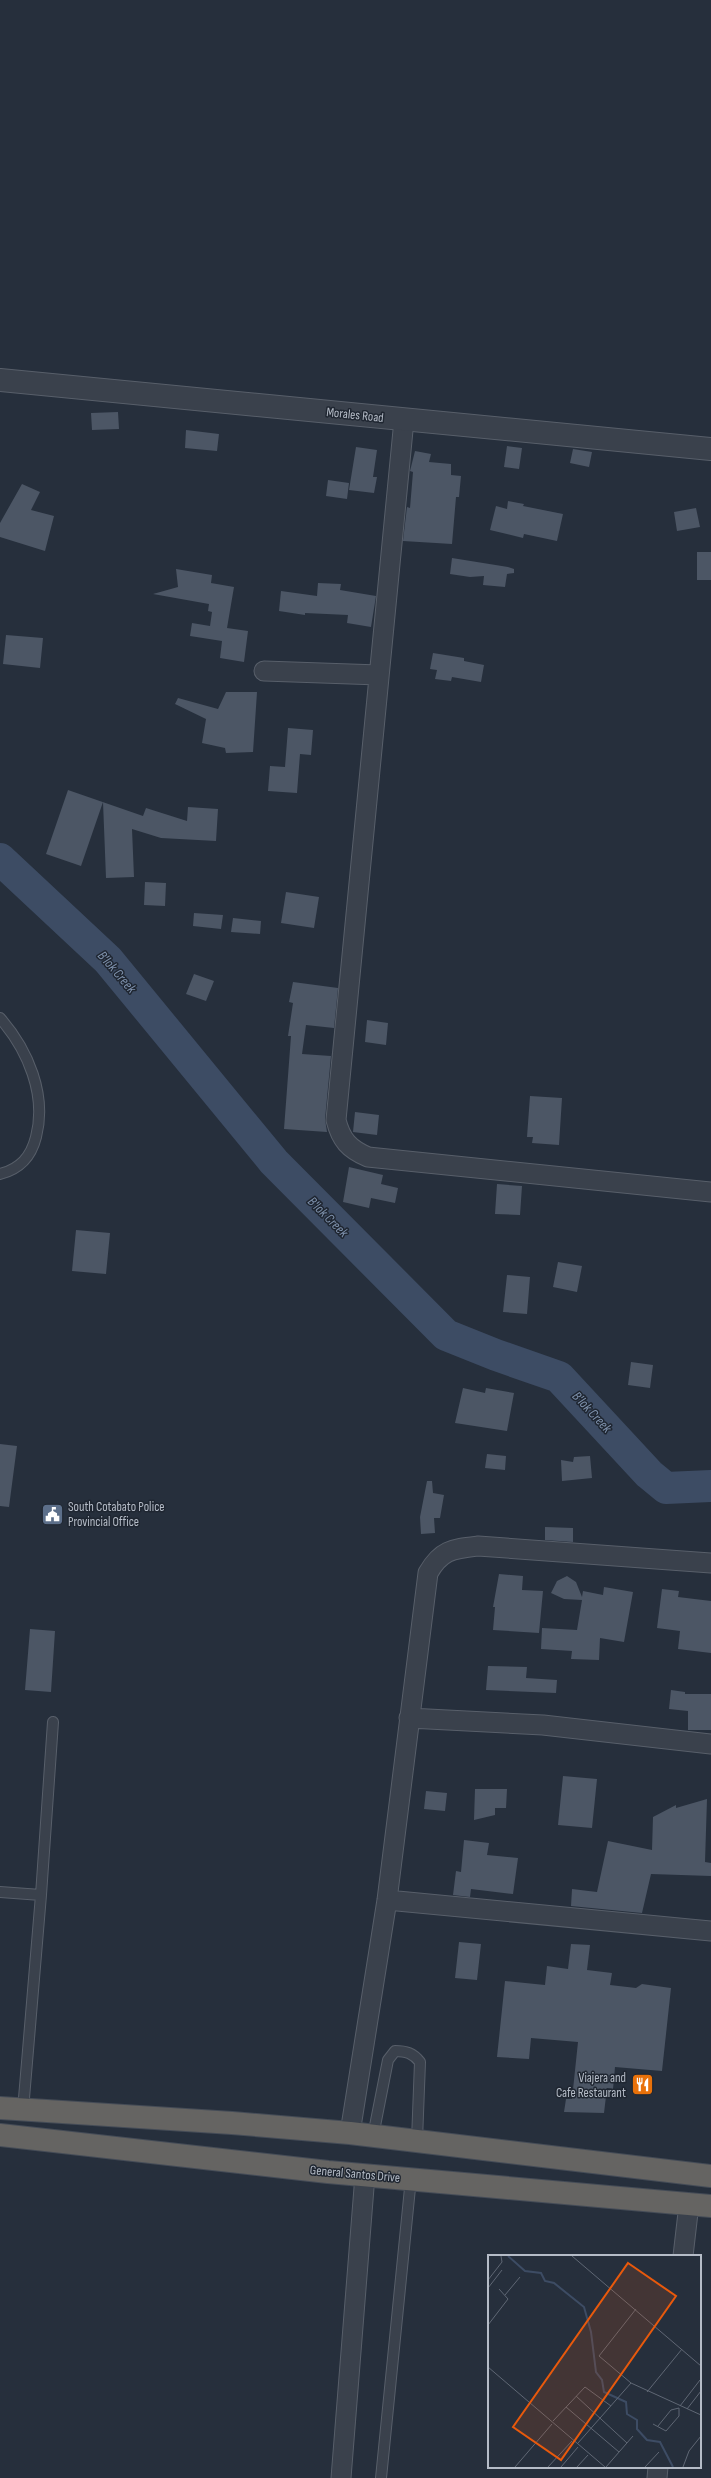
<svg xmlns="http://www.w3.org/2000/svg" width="711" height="2478" font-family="'Sofia Sans Condensed',sans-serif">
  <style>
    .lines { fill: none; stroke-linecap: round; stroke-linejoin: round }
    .river { stroke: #3d4c64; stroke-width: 32 }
    .building { fill: #4c5665 }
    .service-casing { stroke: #585f6a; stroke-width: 12 }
    .minor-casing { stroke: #585f6a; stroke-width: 21 }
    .tertiary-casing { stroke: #585f6a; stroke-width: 24 }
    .trunk-casing { stroke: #454c57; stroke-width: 24 }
    .service { stroke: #3a414c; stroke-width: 10 }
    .minor { stroke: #3a414c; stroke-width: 19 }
    .tertiary { stroke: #3a414c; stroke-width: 22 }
    .trunk { stroke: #656462; stroke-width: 22 }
    .labels { text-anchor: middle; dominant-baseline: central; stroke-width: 3; stroke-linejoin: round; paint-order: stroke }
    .street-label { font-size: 13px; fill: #b5bcc7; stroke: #1f2631 }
    .poi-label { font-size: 13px; fill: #b5bcc7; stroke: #1f2631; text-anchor: start }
    .water-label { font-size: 14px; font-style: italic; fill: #7f92ad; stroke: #1f2631 }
    .inset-river { fill: none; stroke: #3d4c64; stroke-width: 2 }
    .inset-road { fill: none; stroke: #5f6774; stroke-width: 1 }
    .view { fill: #e8590c; fill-opacity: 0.15; stroke: #e8590c; stroke-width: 2 }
    .inset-edge { fill: none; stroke: #b5bcc7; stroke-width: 2 }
  </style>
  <rect width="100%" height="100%" fill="#262f3c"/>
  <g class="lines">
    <path class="river" d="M0,859L108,960L274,1162L446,1335L496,1355L559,1377L649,1474L666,1488L711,1486"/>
  </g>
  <path class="building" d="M118,412L119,429L92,430L91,413Z
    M186,430L219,434L217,451L185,448Z
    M507,446L522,448L519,469L504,467Z
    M356,447L377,450L373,477H377L374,493L349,490Z
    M573,449L592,452L589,467L570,463Z
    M415,451L431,454L429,462L451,464V475L461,476L459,497H456L452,544L403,541L407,507L410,508L413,472L410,471Z
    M328,480L349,483L347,499L326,496Z
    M22,484L40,492L31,510L54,516L45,551L0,537V523Z
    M508,501L524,504L523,506L563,514L557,541L524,534L523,538L490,530L496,506L507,509Z
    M696,508L700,527L677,531L674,512Z
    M697,552H711V580H697Z
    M452,558L508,567L514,569V573L507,574L505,587L483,585L484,576L470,577L450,574Z
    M176,569L212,575L211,583L234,587L227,628L248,631L244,662L220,658L222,641L190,636L192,623L210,626L212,612L208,611L209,604L153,594L178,587Z
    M318,583L341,584L340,590L376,596L371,627L347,623L348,615L305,613V615L279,611L281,591L317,596Z
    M6,635L43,638L40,668L3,664Z
    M433,653L464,658V661L484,665L481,682L452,677L451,681L435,679L437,670L430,669Z
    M226,692H257L253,752L226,753L225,748L202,743L206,719L175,704L178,698L218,709Z
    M288,728L313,730L311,755L300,754L297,793L268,791L270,766L285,767Z
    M68,790L143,816L146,808L187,821L188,807L218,809L216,841L161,838L132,829L134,877L106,878L103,802L81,866L46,854Z
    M145,882L166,883L165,906L144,905Z
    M286,892L319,897L314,928L281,923Z
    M194,913L223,915L221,929L193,926Z
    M233,918L261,921L260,934L231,932Z
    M194,974L214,981L206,1001L186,994Z
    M293,982L338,988L334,1028L306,1025L302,1054L331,1056L325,1119L327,1132L284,1129L291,1036H288L293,1003L289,1002Z
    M367,1020L388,1023L386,1045L365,1042Z
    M530,1096L562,1098L559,1145L532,1143L533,1137H527Z
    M355,1112L379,1115L377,1135L353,1132Z
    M349,1167L383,1175L381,1184L398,1188L395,1203L371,1198L369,1208L343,1202Z
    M497,1184L522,1186L520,1215L495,1214Z
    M76,1230L110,1233L106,1274L72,1271Z
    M558,1262L582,1266L577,1292L553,1287Z
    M507,1275L530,1277L527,1314L503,1312Z
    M631,1362L653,1365L650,1388L628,1385Z
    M463,1388L485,1393L486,1388L514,1393L507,1431L455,1423Z
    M0,1444L17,1446L9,1507L0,1506Z
    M487,1454L506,1456L505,1470L485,1468Z
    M590,1456L592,1478L562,1481L561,1460L573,1462L574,1457Z
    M427,1481H432L433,1493L444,1495L440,1518H434L435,1533L421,1534L420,1517Z
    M545,1527L573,1528V1542L545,1540Z
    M499,1574L523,1576L522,1590L543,1591L539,1633L493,1630L495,1607H493Z
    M567,1576L576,1582L582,1597L583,1591L603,1595L604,1587L633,1592L624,1642L600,1638L599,1660L571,1659L572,1651L541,1649L542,1628L577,1630L582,1600L564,1599L551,1593L557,1581Z
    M662,1589L679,1591L678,1597L711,1601V1653L678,1649L680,1631L657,1628Z
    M30,1629L55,1631L51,1692L25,1690Z
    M488,1666L527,1667L526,1678L557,1680L556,1693L486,1690Z
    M671,1690L685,1692V1694H711V1730H688V1711L669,1709Z
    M563,1776L597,1779L592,1828L558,1825Z
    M475,1789H507L506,1808H495V1815L474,1820Z
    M426,1791L447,1793L445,1811L424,1809Z
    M707,1799L705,1862L711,1863V1876L651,1874L642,1913L571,1906L572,1889L597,1892L608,1841L652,1850L653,1817L676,1805V1808Z
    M464,1840L489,1843L487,1855L518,1858L513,1894L471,1889L470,1897L453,1895L456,1871L461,1872Z
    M459,1942L481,1944L477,1980L455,1978Z
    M571,1944L590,1945L587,1970L612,1973L610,1985L636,1988L642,1984L671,1988L662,2071L615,2067L613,2089L607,2088L604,2113L564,2112L566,2099H572L578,2042L531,2038L529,2059L497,2057L505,1981L545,1985L547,1966L568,1969Z"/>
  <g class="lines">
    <defs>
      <path id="service" d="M0,1018C28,1050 47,1095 36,1137C31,1157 20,1169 0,1174
        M0,1892L41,1895
        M23,2110L41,1895L53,1722
        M373,2136L388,2060L395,2051C406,2051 413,2053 420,2062L417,2140
        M381,2478L411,2178"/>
      <path id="minor" d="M404,420L336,1120C341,1140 349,1149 368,1157L711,1192
        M264,671L379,675
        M409,1718L543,1725L711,1744
        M387,1900L711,1931
        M350,2133L387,1900L428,1573C441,1550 452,1549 478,1546L711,1563
        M683,2256L689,2204
        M341,2478L365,2175
        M657,2478L658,2467"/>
      <path id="tertiary" d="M0,380L711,449"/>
      <path id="trunk" d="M0,2108L232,2123L350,2133L711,2176
        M0,2135L328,2172L711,2206"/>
    </defs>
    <use href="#service" class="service-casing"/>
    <use href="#minor" class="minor-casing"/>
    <use href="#tertiary" class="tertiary-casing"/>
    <use href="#trunk" class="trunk-casing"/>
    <use href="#service" class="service"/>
    <use href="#minor" class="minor"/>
    <use href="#tertiary" class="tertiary"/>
    <use href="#trunk" class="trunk"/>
  </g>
  <defs>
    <symbol id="civic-square" viewBox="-11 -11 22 22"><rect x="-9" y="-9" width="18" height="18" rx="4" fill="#5c6f8a" stroke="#1f2631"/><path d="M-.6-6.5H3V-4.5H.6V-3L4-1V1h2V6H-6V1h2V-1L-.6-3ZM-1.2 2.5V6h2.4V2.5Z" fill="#fff"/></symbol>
    <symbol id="restaurant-square" viewBox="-11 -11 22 22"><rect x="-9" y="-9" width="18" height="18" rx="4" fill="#e8710a" stroke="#1f2631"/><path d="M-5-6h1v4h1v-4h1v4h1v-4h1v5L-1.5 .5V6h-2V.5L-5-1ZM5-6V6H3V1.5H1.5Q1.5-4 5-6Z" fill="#fff"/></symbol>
  </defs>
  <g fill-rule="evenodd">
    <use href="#civic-square" x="40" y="1502" width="25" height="25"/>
    <use href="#restaurant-square" x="630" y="2072" width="25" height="25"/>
  </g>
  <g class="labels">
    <g class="street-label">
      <text transform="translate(355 415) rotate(6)">Morales Road</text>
      <text transform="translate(355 2174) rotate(5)">General Santos Drive</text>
    </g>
    <g class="poi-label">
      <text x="68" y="1507">South Cotabato Police<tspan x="68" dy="15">Provincial Office</tspan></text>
      <text x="626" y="2078" text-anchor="end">Viajera and<tspan x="626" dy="15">Cafe Restaurant</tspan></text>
    </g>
    <g class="water-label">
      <text transform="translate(117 972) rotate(49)">B'lok Creek</text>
      <text transform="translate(328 1217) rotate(45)">B'lok Creek</text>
      <text transform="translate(592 1412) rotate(47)">B'lok Creek</text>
    </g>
  </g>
  <g transform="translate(488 2255)">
    <rect width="213" height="213" fill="#262f3c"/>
    <path class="inset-river" d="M20,1L37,16L53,18L57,26L66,28L96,52L103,77L108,117L114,125L116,137L138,147L139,159L149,165V174L159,185L172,187L185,212"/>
    <path class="inset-road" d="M84,1L213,111M0,25L14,7L13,1M0,33L14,15M17,40L32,22M148,54L111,101L143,128L213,160M0,70L20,44L11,34M0,112L117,212M159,137L194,94M88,141L139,188M192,151L212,125M78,152L131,197M199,154L213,136M65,166L97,132L123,151M165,169L178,176L191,161V153M170,171L183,155L191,153M90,188L143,128M27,212L64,169M60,212L84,186M73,212L90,192M89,212L100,200M118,212L145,181M157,212L171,197M195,212L201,196L213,181"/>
    <path class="view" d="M140,8L188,41L73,205L25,172Z"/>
    <rect width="213" height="213" class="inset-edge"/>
  </g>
</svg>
